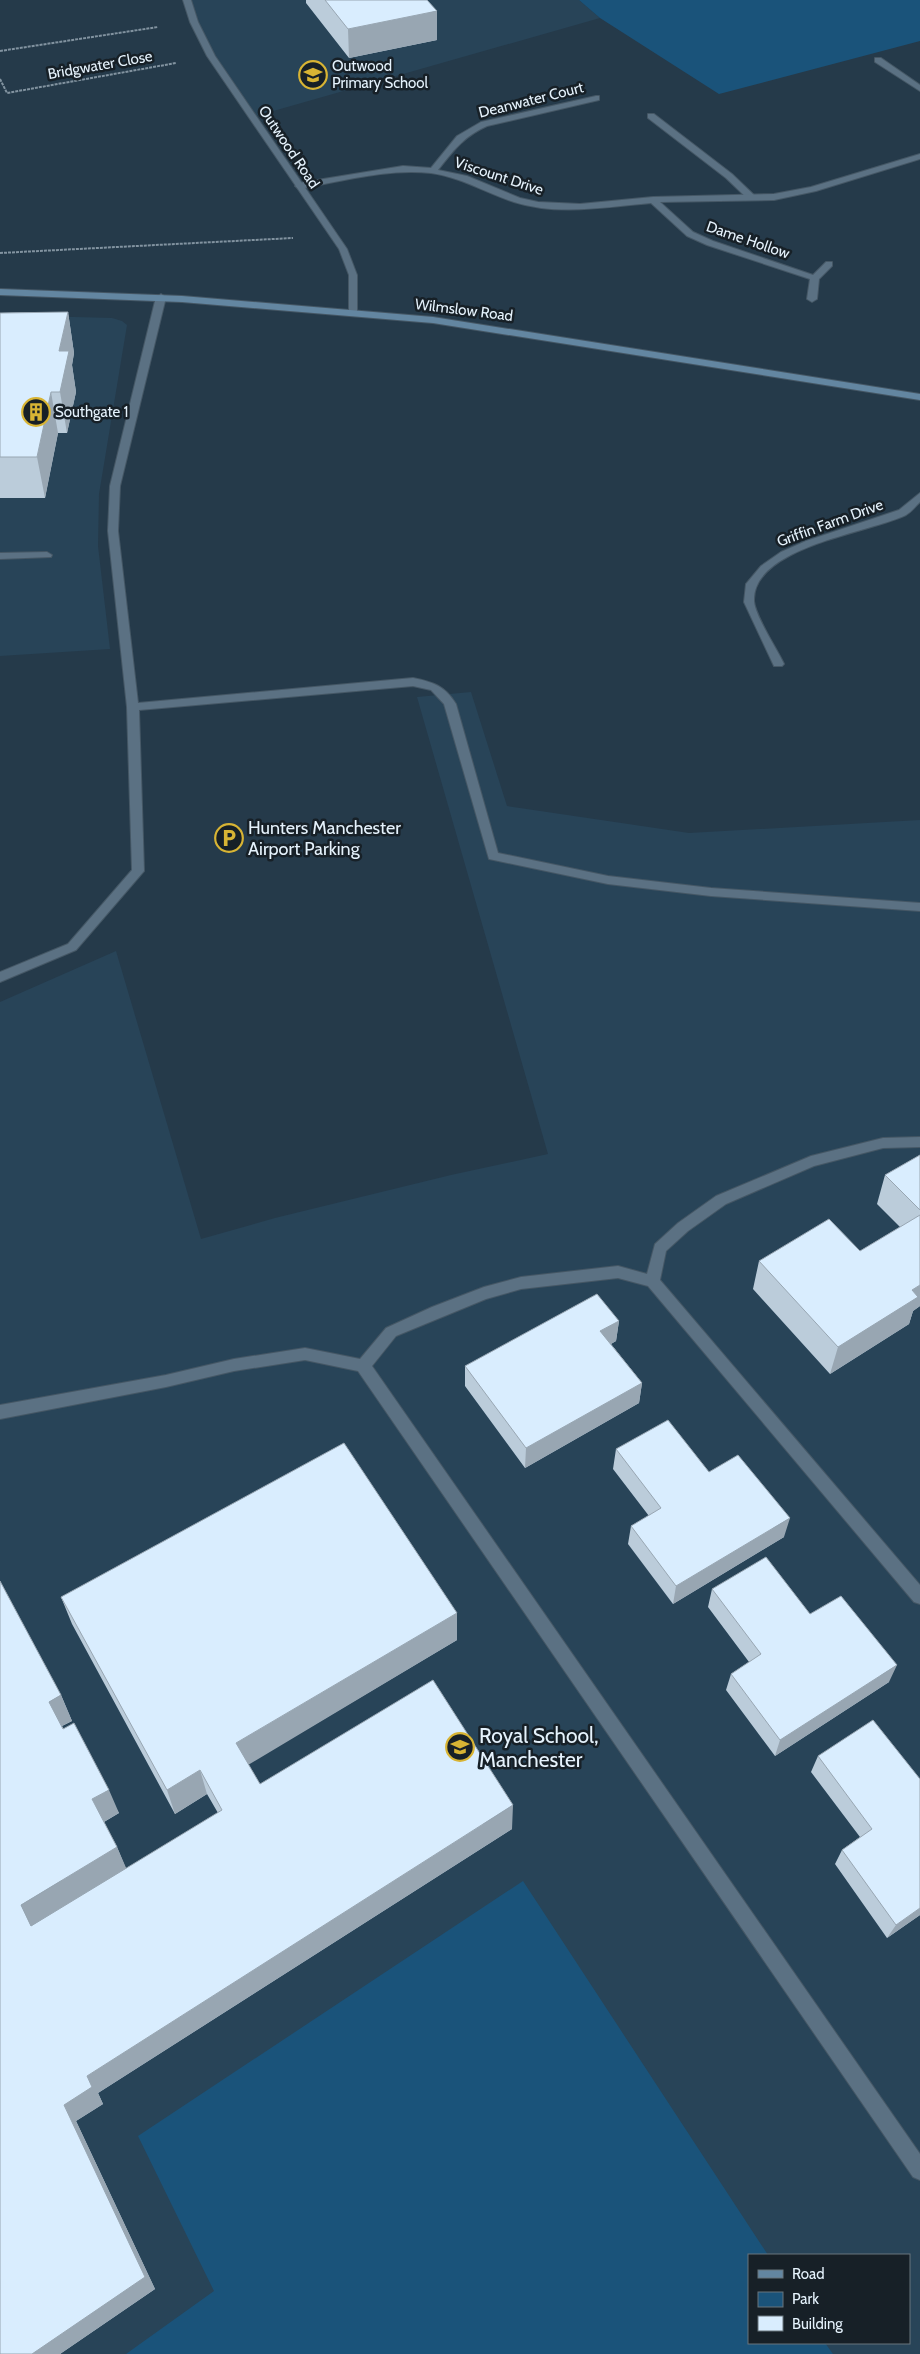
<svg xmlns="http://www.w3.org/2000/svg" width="920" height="2354" font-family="Cabin,sans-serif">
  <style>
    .built { fill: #284458; fill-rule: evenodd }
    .green { fill: #1a537a }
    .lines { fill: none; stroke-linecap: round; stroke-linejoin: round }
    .service-casing { stroke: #455765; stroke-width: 2 }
    .minor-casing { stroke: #455765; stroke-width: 2 }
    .tertiary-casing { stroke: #455765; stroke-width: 2 }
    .secondary-casing { stroke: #455765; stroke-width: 2 }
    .path { stroke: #8293a0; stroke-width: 2; stroke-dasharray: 3 1; stroke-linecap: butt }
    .service { fill: #5b7183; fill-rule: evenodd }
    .minor { fill: #5b7183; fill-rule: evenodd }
    .tertiary { fill: #5b7183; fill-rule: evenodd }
    .secondary { fill: #6386a1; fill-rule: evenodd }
    .wall { fill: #bbccda }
    .shaded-wall { fill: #98a6b2 }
    .building { fill: #d9edfe; stroke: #98a6b2 }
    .labels { text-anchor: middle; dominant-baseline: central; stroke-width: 5; stroke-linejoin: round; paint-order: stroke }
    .far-street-label { font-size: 15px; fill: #e5f2fc; stroke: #172027 }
    .far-poi-label { font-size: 15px; fill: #e5f2fc; stroke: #172027; text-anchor: start }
    .poi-label { font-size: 18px; fill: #e5f2fc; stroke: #172027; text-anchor: start }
    .near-poi-label { font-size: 21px; fill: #e5f2fc; stroke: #172027; text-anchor: start }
  </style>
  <rect width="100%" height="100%" fill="#253a4a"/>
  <path class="built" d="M190,0H579L600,18L252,117L200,33Z
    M0,315L112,318L122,321L127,325L99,494L98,546L110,649L0,656Z
    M471,692L507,806L689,833L920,820V2354H0V1002L116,951L201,1239L275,1218L451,1175L548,1154L417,697ZM749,2255H909V2343H749Z"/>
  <path class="green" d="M579,0H920V41L719,94L600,18Z
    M523,1881L768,2255H749V2343H825L833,2354H126L214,2291L138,2136Z"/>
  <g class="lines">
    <defs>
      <path id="service" d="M875,58H881L920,85V91L875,62Z
        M648,114H654L732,174L755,196V200H749L726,178L648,118Z
        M161,294L166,297L120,486L118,531L138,703L413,678C433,682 445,686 456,704L498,853L608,876L711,888L920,903V911L711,896L608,884L489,859L444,704L431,690L413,686L139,710L144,871L76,950L0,982V972L68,944L132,870L127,707L108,531L110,486L156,297Z
        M47,552L52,555L51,557L0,559V553Z
        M920,1137V1147L883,1148L814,1166L726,1204L688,1231L666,1251L660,1280L920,1585V1604L914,1602L648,1286L618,1278L521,1289L486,1299L396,1336L372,1366L920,2154V2180L913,2177L358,1371L305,1360L234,1371L166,1387L0,1419V1405L166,1375L234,1359L305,1348L360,1359L386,1328L432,1307L484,1287L521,1277L618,1266L647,1274L655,1244L678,1223L716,1196L811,1156L883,1138Z"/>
      <path id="minor" d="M596,96H599V100L487,126C464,136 453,151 438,170L467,176L520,198L538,202L580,204L653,197L774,194L811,187L920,154V159L816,191L774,200L660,202L693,232L713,241L813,275L826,262H832V266L819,279L817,299L812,302L807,299L810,279L707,245L687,236L651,203C606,207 558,216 514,202C486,193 461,177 431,173C388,168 342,181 299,189L295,186L299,183L403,166L431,168L457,136L481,122Z
        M920,493V502C916,506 911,512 906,515C869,533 752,547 754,601C755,616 777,649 784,664L782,666H774L744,602L746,584L761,566L781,552L806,541L899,510Z"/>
      <path id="tertiary" d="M183,0H191L198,22L215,56L347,249L357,275V315L349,313V275L339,249L207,56L190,22Z"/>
      <path id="secondary" d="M0,289L182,296L433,317L920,394V400L433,323L182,302L0,295Z"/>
    </defs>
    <use href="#service" class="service-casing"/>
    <use href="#minor" class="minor-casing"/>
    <use href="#tertiary" class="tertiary-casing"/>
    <use href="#secondary" class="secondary-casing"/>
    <path class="path" d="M0,51L158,27
      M0,79L7,93L176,63
      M0,253L293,238"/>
    <use href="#service" class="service"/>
    <use href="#minor" class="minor"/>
    <use href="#tertiary" class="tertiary"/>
    <use href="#secondary" class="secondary"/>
  </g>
  <path class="wall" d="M306,0H427L437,40L349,58L306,3Z
    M68,312L74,353L72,365L76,392L67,433H58L45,498H0V313Z
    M920,1155V1306L913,1311L909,1324L830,1374L753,1289L759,1261L860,1251L900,1227L877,1204L885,1175Z
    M619,1321L616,1341L611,1344L642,1383L639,1403L525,1468L465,1386V1366Z
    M616,1449L709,1472L784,1537L673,1604L628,1544L631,1526L649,1516L613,1469Z
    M712,1589L810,1614L889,1682L775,1756L726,1690L731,1674L749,1662L708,1607Z
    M61,1597L457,1613V1640L248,1764L260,1784L512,1829L98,2093L103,2104L76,2121L155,2289L60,2354L61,1695L72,1721L62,1726L119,1813L104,1822L117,1847L126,1869L218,1813L207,1794L175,1814L72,1624Z
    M818,1756L920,1779V1915L887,1938L835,1864L842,1850L860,1837L811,1772Z"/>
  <path class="shaded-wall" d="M437,11V40L349,58L348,29Z
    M68,312L74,353L72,365L76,392L67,433L60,392L59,351Z
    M51,392L58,433L45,498L37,457Z
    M920,1285V1306L913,1311L909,1324L830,1374L838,1347L912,1290Z
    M619,1321L616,1341L598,1351L600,1331Z
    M642,1383L639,1403L525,1468L526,1448Z
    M790,1518L784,1537L673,1604L676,1586Z
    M457,1613V1640L243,1768L236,1743Z
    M897,1665L889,1682L775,1756L780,1740Z
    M61,1695L72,1721L60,1727L49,1702Z
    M200,1770L207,1794L175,1814L167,1790Z
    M109,1790L119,1813L102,1823L92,1799Z
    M513,1805L512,1829L98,2093L103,2104L76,2121L155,2289L60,2354H32L64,2105L87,2076Z
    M117,1847L127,1870L31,1926L21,1905Z
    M920,1908V1915L887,1938L896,1925Z"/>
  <path class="building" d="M325,0H427L437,11L348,29Z
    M68,312L59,351H69L60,392H51L37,457H0V313Z
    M920,1155V1210L885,1175Z
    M920,1215V1285L912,1290L918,1297L838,1347L759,1261L829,1219L860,1251Z
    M597,1294L619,1321L600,1331L642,1383L526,1448L465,1366Z
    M668,1420L709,1472L738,1455L790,1518L676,1586L631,1526L661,1508L616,1449Z
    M344,1443L457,1613L236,1743L260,1784L433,1680L513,1805L87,2076L92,2087L64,2105L145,2277L32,2354H0V1581L61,1695L49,1702L63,1729L74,1723L109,1790L92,1799L117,1847L21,1905L31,1926L222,1810L200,1770L167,1790L61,1597Z
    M766,1557L810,1614L841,1596L897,1665L780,1740L731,1674L761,1654L712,1589Z
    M873,1720L920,1779V1908L896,1925L842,1850L872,1829L818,1756Z"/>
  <defs>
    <symbol id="school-ring" viewBox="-11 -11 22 22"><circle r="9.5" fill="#172027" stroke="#d8b434" stroke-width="1.5"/><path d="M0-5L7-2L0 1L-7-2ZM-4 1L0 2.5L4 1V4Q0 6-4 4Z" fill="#d8b434"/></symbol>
    <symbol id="building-ring" viewBox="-11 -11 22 22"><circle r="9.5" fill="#172027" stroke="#d8b434" stroke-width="1.5"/><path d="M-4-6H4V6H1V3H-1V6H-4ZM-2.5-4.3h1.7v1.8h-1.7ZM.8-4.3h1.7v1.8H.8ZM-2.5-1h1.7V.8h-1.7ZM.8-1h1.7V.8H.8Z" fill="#d8b434"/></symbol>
    <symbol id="parking-ring" viewBox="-11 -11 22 22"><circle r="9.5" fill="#172027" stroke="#d8b434" stroke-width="1.5"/><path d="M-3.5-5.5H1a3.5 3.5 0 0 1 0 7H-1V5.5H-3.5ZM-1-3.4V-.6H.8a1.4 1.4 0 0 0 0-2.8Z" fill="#d8b434"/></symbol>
  </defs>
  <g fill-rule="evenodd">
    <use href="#school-ring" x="297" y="59" width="32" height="32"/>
    <use href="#building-ring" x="20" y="396" width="32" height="32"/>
    <use href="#parking-ring" x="213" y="822" width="32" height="32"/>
    <use href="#school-ring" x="444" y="1731" width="32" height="32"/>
  </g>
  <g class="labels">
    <g class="far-street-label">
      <text transform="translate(100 65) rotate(-10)">Bridgwater Close</text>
      <text transform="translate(531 100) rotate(-14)">Deanwater Court</text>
      <text transform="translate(289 147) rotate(56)">Outwood Road</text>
      <text transform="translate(499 176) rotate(18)">Viscount Drive</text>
      <text transform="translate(748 240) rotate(19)">Dame Hollow</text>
      <text transform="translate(464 310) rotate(7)">Wilmslow Road</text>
      <text transform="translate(830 523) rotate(-20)">Griffin Farm Drive</text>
    </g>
    <g class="far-poi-label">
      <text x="332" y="66">Outwood<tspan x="332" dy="17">Primary School</tspan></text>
      <text x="55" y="412">Southgate 1</text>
    </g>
    <g class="poi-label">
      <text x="248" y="828">Hunters Manchester<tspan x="248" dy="21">Airport Parking</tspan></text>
    </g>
    <g class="near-poi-label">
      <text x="479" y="1735">Royal School,<tspan x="479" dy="24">Manchester</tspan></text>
    </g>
  </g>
  <rect x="748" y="2254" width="162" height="90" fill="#172027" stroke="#69747c"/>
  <rect x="758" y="2270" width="25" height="8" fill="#6386a1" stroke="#69747c"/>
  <text x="792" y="2279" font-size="15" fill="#e5f2fc">Road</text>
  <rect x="758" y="2292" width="25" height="15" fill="#1a537a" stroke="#69747c"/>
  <text x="792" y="2304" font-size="15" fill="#e5f2fc">Park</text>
  <rect x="758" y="2316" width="25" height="15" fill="#d9edfe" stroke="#69747c"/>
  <text x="792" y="2329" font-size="15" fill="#e5f2fc">Building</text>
</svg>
